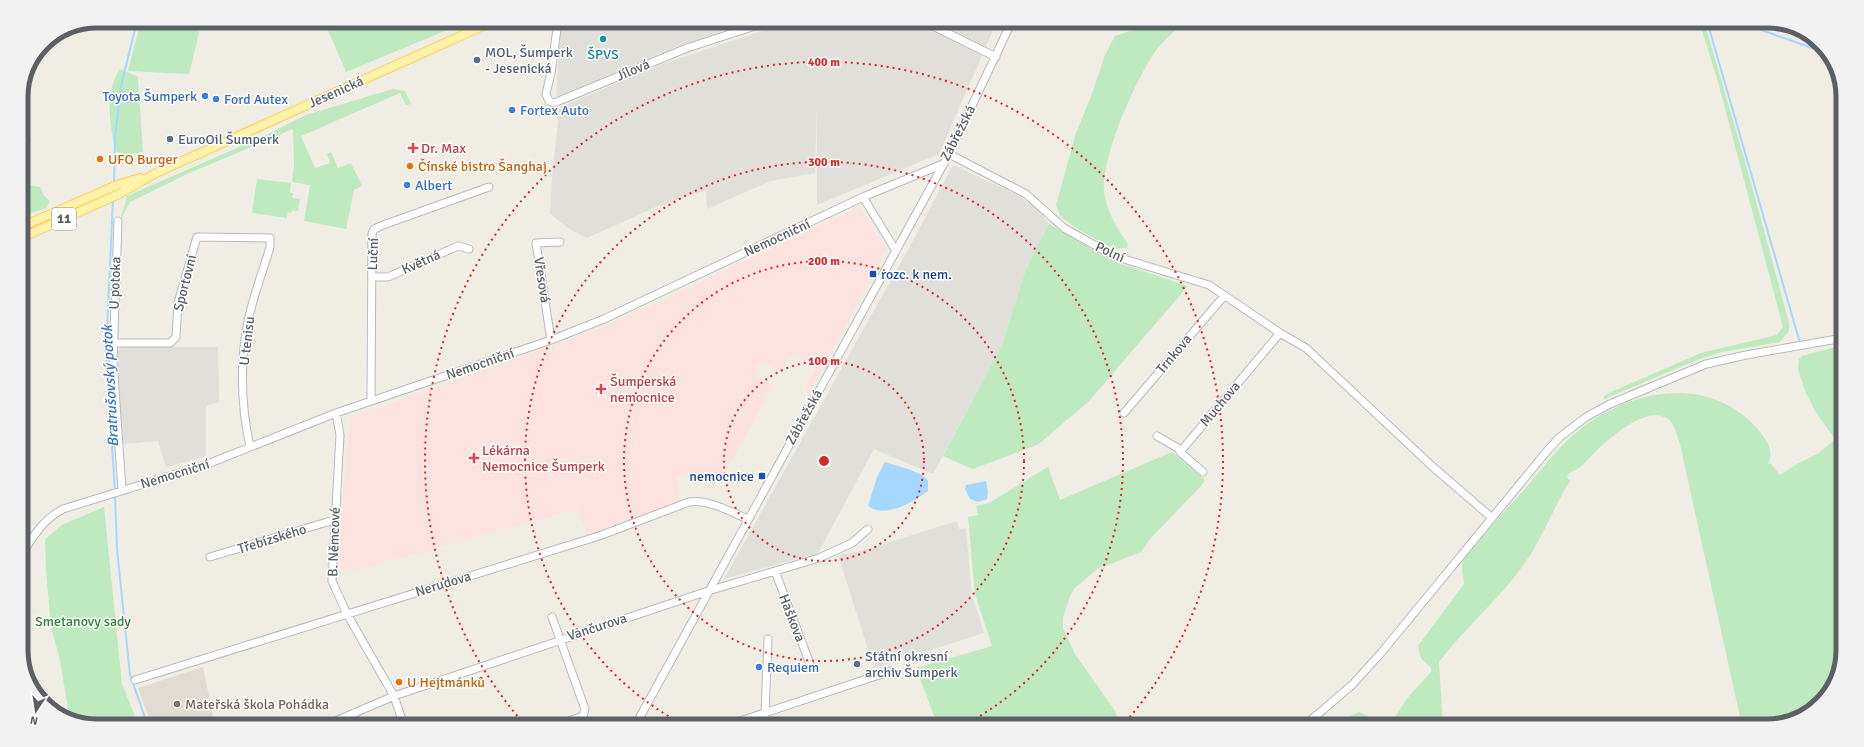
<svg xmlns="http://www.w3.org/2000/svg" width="1864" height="747" font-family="Signika,sans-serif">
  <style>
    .industrial { fill: #e0dfd9 }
    .education { fill: #e0dcd3 }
    .medical { fill: #fde3e0 }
    .green { fill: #bfe9bf }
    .water { fill: #a5d7ff }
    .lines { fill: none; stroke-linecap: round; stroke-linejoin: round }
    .stream { stroke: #a5d7ff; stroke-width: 2 }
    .minor-casing { stroke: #b7babf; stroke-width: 9 }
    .major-casing { stroke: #fdce50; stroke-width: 10 }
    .minor { stroke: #fff; stroke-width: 7 }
    .major { stroke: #fff2aa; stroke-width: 8 }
    .ring { fill: none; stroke: #d62828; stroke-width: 2; stroke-dasharray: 2 4 }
    .culture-dot { fill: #0f9aa8; stroke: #fff; stroke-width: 1.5 }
    .service-dot { fill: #5c6f8a; stroke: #fff; stroke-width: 1.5 }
    .shop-dot { fill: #3f7fe0; stroke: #fff; stroke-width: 1.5 }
    .health-dot { fill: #e0444e; stroke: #fff; stroke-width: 1.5 }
    .food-dot { fill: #e8710a; stroke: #fff; stroke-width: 1.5 }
    .transit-dot { fill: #1a4fb4; stroke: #fff; stroke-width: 1.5 }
    .education-dot { fill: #8d6e63; stroke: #fff; stroke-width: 1.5 }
    .labels { text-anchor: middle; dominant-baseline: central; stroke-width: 3; stroke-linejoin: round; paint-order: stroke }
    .shield { fill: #fff; stroke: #8d9094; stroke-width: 1 }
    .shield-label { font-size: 13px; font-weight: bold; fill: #5c6066 }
    .service-label { font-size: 14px; fill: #4e5e75; stroke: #fff; text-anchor: start }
    .culture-label { font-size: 14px; fill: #0d838f; stroke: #fff }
    .street-label { font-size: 14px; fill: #5c6066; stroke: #fff }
    .shop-label { font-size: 14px; fill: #366cbe; stroke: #fff; text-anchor: start }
    .health-label { font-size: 14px; fill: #be3a42; stroke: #fff; text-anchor: start }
    .food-label { font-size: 14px; fill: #c56008; stroke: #fff; text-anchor: start }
    .transit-label { font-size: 14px; fill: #164399; stroke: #fff; text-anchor: start }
    .park-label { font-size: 14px; fill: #2d8432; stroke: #fff }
    .education-label { font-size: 14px; fill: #785e54; stroke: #fff; text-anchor: start }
    .water-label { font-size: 15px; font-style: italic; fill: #3977ba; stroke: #fff }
    .rim { fill: none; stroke: #5c6066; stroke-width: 5 }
    .centre { fill: #d62828; stroke: #fff; stroke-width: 2 }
    .ring-label { font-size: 12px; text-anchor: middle; font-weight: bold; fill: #d62828; stroke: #fff; stroke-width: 3; stroke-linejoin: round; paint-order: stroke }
  </style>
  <rect width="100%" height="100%" fill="#f0ede4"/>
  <path class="industrial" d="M566,21H753L673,48L556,97L560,29Z
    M792,21H997L939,154L817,205V105L815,173L771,181L707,209L706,190L656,207L587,238L571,230L550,214L553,165L560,107L660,65Z
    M953,165L1017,195L1037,209L1049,224L1026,269L1002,345L933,474L874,449L818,553L724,579L909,248Z
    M120,347H218L219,402L206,406V456L166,467L158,441L122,444L117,353Z
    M957,521L959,529L966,528L972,598H973L984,633L874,668L838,555L861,551Z"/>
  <path class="education" d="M203,667L215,726H152L138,688Z"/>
  <path class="medical" d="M859,207L886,249L810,393L803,388H805L816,368L810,362L809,364L800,359L801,357L796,355L795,356L790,354L781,372L762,362L760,366L758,365L755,376L773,386L722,479L705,474H689L676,477L680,502L587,535L577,509L365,568L336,571L350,418L607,326Z"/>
  <path class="green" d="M141,21H202L189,74L128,71Z
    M324,21H469L346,72Z
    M1699,21H1704L1748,172L1789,323V331L1780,342L1722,352L1697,360L1604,399V396L1609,393L1701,353L1777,335L1783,327L1718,82Z
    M1183,23C1174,32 1165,39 1157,49C1136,78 1101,157 1104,192C1106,210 1117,229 1128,244L1127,248H1112L1081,231L1061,217L1056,205L1076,133L1092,94L1105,55L1115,36L1146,26Z
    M120,69L138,77L143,152L127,155L115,151C111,123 103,95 120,69Z
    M393,89L405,91L411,104L406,105L400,93L301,136L315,168L330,163L327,154L331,152L338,168L351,163L362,186L354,190L346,229L304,221L310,185L292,182L294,165L293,129L185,175L130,202L120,221L127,196L260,138L306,115Z
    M21,137L31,138L27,185L40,187L44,196L50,201L46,208L21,216Z
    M257,179L291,183L290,193H293L292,198L300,199L298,211L292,210L291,213L288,212L287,218L252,213Z
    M1049,224L1110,260L1188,286L1089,401L1039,444L973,469L943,456L1002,345L1026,269Z
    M1843,345V650L1837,679L1809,713L1767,726H1742L1680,444C1677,436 1675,424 1668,419C1647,404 1610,438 1595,452C1587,460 1580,470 1569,473L1567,477L1570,481C1553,508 1542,540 1522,567C1497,601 1465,628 1439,662L1443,726H1340L1350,716L1359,712C1398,731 1388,723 1410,695C1416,687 1425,680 1431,672V668L1421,658L1418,646L1464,584C1464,577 1460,566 1463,561C1466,555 1472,549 1476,544C1491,526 1507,509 1523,491C1539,473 1555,451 1573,435C1625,390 1705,372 1756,427C1766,439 1775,450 1768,464L1770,463L1780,475L1797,464L1819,453L1835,439L1817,414L1805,391L1798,369L1799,359L1802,356Z
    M1172,452L1205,480L1201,486L1150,539L1141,552L1097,569L1075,588L1070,596L1063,618V628L1075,654L1115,711L1120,726H938L916,668L992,646L975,594L968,517L978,515L976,506L989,503L1048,467L1060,500Z
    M104,507L122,684L139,726H97L70,721L60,660L51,627L46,571L45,539L62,525Z"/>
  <path class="water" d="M885,462L911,470L922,475L928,480V491C913,502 885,519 868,506L877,477Z
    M986,481L988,491L987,499L978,502L970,499L965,489L966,485Z"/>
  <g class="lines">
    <path class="stream" d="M1707,21L1800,343
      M1736,21L1829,54
      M114,183L115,138L121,86L137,21
      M113,200L106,352L115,491
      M115,495L117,549L130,675L148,726"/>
    <defs>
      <path id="minor" d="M558,21L551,73L546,94L549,101L554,103L687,48L770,21
        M923,21L996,57
        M949,154L1026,194L1064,228L1114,256L1209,285L1280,333L1306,348L1433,467L1491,517
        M863,197L896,251
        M118,221L113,361L122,490
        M372,277H388L458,246L469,249
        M551,340L536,243L560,242
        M114,343H170L176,337L178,303L197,237L270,238V247C262,275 250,303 246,332C240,370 242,410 250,447
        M371,401L372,234L374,229L386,224L489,187
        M336,413L340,435L332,581L347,614L394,696L404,726
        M1124,413L1224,296
        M1157,436L1181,450
        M1203,472L1180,452L1280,333
        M21,555C35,535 41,521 63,509L205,465L336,413L551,340L604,319L863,197L943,164
        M210,557L334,520
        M775,571L810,664
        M552,617L585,709L583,716L555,726
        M135,680L599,536L689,502C708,499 731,512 748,519
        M765,714L768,639
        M324,726L394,696L708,591L819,558L852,543L868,529
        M635,726L949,154L1012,21
        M725,726L891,671
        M1304,726L1352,685L1381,653L1547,451L1560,437L1586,417L1610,404L1706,364L1746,355L1843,338"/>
      <path id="major" d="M21,227L117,185L140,178
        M21,238L119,194L156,173L494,21"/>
    </defs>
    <use href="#minor" class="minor-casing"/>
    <use href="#major" class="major-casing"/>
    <use href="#minor" class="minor"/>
    <use href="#major" class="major"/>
  </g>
  <g class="ring">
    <circle cx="824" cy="461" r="100"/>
    <circle cx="824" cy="461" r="200"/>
    <path d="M684 725A299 299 0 1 1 964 725"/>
    <path d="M525 725A399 399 0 1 1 1123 725"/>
  </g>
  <circle class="culture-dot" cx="603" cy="39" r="4"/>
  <g class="service-dot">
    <circle cx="477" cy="60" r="4"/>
    <circle cx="170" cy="139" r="4"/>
    <circle cx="857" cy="664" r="4"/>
  </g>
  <g class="shop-dot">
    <circle cx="205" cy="96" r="4"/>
    <circle cx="216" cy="99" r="4"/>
    <circle cx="512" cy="110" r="4"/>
    <circle cx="407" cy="185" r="4"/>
    <circle cx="759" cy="667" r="4"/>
  </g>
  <g class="health-dot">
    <path d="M411 142h4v4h4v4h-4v4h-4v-4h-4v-4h4z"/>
    <path d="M599 383h4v4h4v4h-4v4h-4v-4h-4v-4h4z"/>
    <path d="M472 452h4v4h4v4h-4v4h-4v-4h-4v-4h4z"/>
  </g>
  <g class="food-dot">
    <circle cx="100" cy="159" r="4"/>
    <circle cx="410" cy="166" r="4"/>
    <circle cx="399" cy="682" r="4"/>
  </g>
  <g class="transit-dot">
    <rect x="869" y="270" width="8" height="8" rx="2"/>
    <rect x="758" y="472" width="8" height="8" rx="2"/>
  </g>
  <circle class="education-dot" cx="177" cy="704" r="4"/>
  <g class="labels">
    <rect class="shield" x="52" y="208" width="24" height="22" rx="3"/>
    <g class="shield-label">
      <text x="64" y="219">11</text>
    </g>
    <g class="service-label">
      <text x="485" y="52">MOL, Šumperk<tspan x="485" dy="16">- Jesenická</tspan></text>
      <text x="178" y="139">EuroOil Šumperk</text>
      <text x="865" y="656">Státní okresní<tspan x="865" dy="16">archiv Šumperk</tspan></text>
    </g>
    <g class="culture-label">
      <text x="603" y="54">ŠPVS</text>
    </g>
    <g class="street-label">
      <text transform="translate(633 70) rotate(-23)">Jílová</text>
      <text transform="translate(336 92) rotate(-24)">Jesenická</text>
      <text transform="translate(958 133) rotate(-63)">Zábřežská</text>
      <text transform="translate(777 238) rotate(-25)">Nemocniční</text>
      <text transform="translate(1110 252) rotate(25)">Polní</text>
      <text transform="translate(373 254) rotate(-88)">Luční</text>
      <text transform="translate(421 262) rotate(-24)">Květná</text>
      <text transform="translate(542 280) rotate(81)">Vřesová</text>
      <text transform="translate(115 283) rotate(-88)">U potoka</text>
      <text transform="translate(185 283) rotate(-76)">Sportovní</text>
      <text transform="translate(247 341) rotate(-83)">U tenisu</text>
      <text transform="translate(1174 354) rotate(-50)">Trnkova</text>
      <text transform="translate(480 364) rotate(-19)">Nemocniční</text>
      <text transform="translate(1220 404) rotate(-50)">Muchova</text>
      <text transform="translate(804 417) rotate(-61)">Zábřežská</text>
      <text transform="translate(175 474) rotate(-17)">Nemocniční</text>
      <text transform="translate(272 539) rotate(-17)">Třebízského</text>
      <text transform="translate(334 542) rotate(-88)">B. Němcové</text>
      <text transform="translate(443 584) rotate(-17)">Nerudova</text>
      <text transform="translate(792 618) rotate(69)">Haškova</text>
      <text transform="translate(597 627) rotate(-18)">Vančurova</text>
    </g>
    <g class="shop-label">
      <text x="197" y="96" text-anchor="end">Toyota Šumperk</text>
      <text x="224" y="99">Ford Autex</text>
      <text x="520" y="110">Fortex Auto</text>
      <text x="415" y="185">Albert</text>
      <text x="767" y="667">Requiem</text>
    </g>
    <g class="health-label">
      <text x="421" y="148">Dr. Max</text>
      <text x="610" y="381">Šumperská<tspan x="610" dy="16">nemocnice</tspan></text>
      <text x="482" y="450">Lékárna<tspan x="482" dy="16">Nemocnice Šumperk</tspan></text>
    </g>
    <g class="food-label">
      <text x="108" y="159">UFO Burger</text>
      <text x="418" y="166">Čínské bistro Šanghaj</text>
      <text x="407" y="682">U Hejtmánků</text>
    </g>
    <g class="transit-label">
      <text x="881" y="274">rozc. k nem.</text>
      <text x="754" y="476" text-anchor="end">nemocnice</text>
    </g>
    <g class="park-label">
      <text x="83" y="621">Smetanovy sady</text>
    </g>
    <g class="education-label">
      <text x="185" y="704">Mateřská škola Pohádka</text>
    </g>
    <g class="water-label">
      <text transform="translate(110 386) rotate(-93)">Bratrušovský potok</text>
    </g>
  </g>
  <path d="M0 0H1864V747H0ZM97 28H1767A69 69 0 0 1 1836 97V650A69 69 0 0 1 1767 719H97A69 69 0 0 1 28 650V97A69 69 0 0 1 97 28Z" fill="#f2f2f3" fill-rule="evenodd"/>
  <path class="rim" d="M97 28H1767A69 69 0 0 1 1836 97V650A69 69 0 0 1 1767 719H97A69 69 0 0 1 28 650V97A69 69 0 0 1 97 28Z"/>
  <circle cx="824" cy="461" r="6" class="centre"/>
  <g class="ring-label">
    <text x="824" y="66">400 m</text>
    <text x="824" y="166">300 m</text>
    <text x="824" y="265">200 m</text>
    <text x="824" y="365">100 m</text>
  </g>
  <g transform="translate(36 711) rotate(192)" stroke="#ffffff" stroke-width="3" paint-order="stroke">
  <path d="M0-3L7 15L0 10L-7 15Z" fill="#5c6066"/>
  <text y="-6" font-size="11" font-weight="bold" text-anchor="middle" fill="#5c6066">N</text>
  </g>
</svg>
